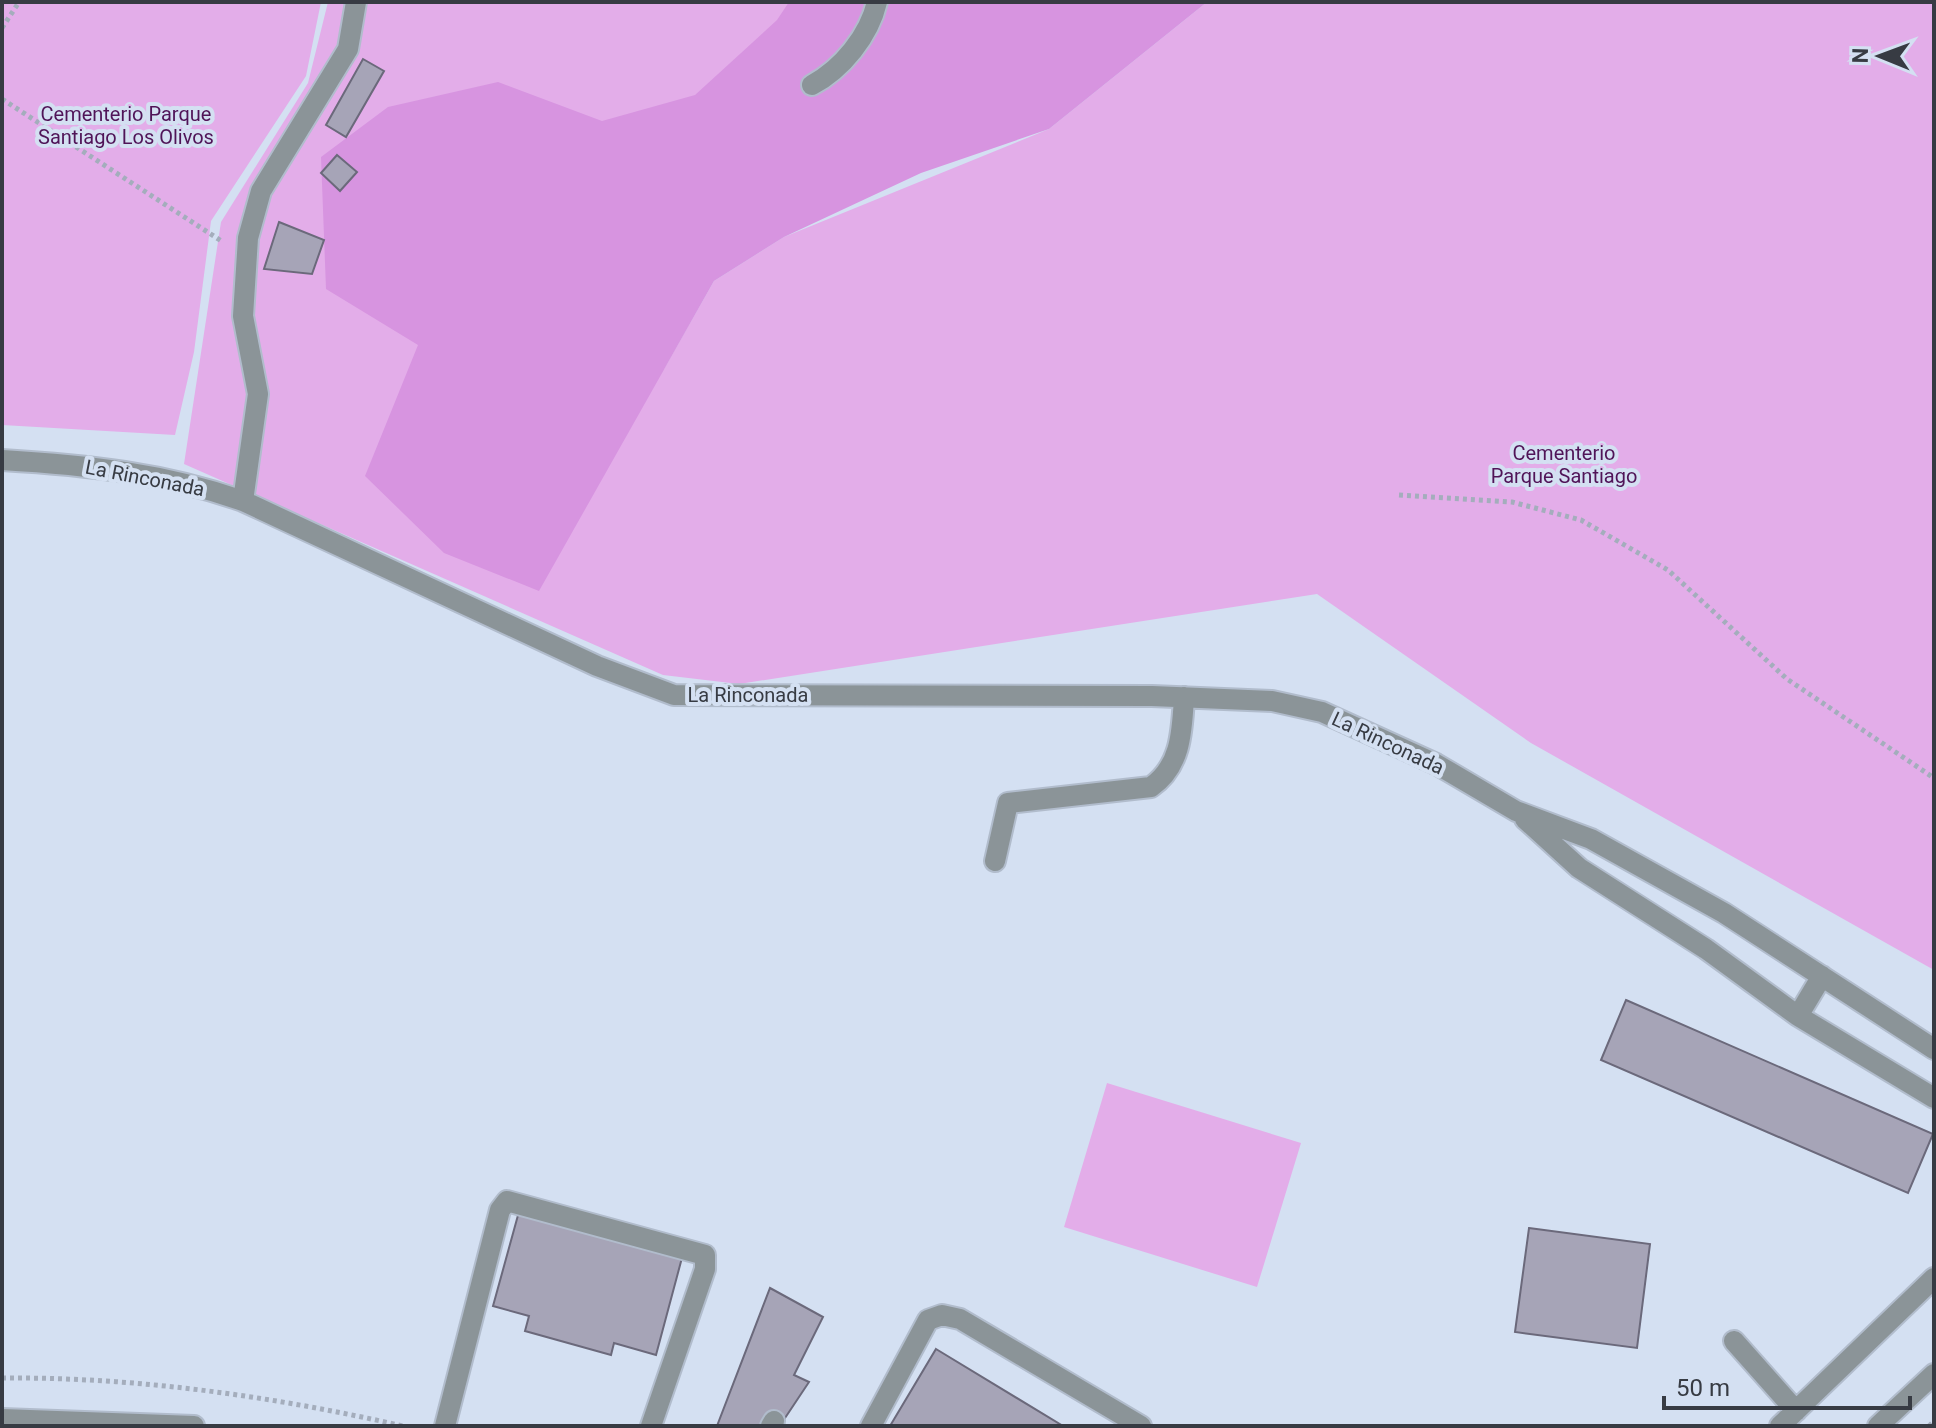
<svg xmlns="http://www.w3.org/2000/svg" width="1936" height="1428" font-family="Roboto,sans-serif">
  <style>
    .green { fill: #e3ade9 }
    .forest { fill: #d794e0 }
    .building { fill: #a6a4b7; stroke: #6b697b; stroke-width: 2 }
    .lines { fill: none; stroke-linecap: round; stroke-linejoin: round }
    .minor-casing { stroke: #b1bccc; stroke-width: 24 }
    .path { stroke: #a4adbc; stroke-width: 5; stroke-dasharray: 4 4; stroke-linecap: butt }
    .minor { stroke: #8b9498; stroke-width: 20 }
    .labels { text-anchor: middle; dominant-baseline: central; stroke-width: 8; stroke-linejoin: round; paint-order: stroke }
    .park-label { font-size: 20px; fill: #501458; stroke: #d4e0f2 }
    .street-label { font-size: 20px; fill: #373b43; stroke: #d4e0f2 }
  </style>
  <rect width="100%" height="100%" fill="#d4e0f2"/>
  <path class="green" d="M2,2H321L306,76L211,221L194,352L175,435L2,425Z
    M328,2H801L664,369L714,281L784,237L1049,129L1207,2H1934V970L1531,743L1317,594L739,684L663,675L184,464L221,222L308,83Z
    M1107,1083L1301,1143L1257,1287L1064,1227Z"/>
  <path class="forest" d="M789,2H1207L1049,129L921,173L784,237L714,281L539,591L444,553L365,476L418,345L326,289L321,157L388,107L498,82L602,121L695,95L777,20Z"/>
  <path class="building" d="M363,59L384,71L346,137L326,125Z
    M337,155L357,172L340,191L321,173Z
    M279,222L324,240L312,274L264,269Z
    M1626,1000L1933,1134L1908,1193L1601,1060Z
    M520,1208L683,1254L656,1355L614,1343L611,1355L525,1331L529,1316L493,1306Z
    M1529,1228L1650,1244L1637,1348L1515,1332Z
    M770,1288L823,1317L794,1375L809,1382L781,1424L766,1417L759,1426H717Z
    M936,1349L1063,1426H890Z"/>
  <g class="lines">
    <defs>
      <path id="minor" d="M812,85C842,69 869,36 877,2
        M2,460C86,465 164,473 243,501L597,666L674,695L1152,696L1272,701L1322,712L1436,764L1516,811L1591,839L1724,913L1934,1049
        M243,501L258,394L243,316L248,238L261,191L348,49L356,2
        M1525,819L1579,868L1706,949L1798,1016L1934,1098
        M995,861L1008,803L1151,787C1181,766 1182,732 1184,697
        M1798,1016L1822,976
        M1734,1341L1796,1411
        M2,1419L194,1426
        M445,1426L500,1210L507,1201L705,1255V1269L651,1426
        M771,1426L774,1421
        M871,1426L928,1320L942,1315L960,1319L1141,1426
        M1780,1426L1934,1278
        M1878,1426L1934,1374"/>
    </defs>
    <use href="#minor" class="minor-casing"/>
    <path class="path" d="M2,28L19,2
      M2,99L223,242
      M1399,495L1512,502L1581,520L1668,570L1787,679L1934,778
      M2,1378C137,1377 271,1396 403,1426
      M1929,1426L1934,1421"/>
    <use href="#minor" class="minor"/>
  </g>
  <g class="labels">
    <g class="park-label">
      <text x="126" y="114">Cementerio Parque<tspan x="126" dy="23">Santiago Los Olivos</tspan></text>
      <text x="1564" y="453">Cementerio<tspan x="1564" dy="23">Parque Santiago</tspan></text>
    </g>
    <g class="street-label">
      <text transform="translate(145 478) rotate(11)">La Rinconada</text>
      <text x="748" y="695">La Rinconada</text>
      <text transform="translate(1388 743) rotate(25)">La Rinconada</text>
    </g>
  </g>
  <rect width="1936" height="1428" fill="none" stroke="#373b43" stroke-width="8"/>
  <g transform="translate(1880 56) rotate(271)" stroke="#d4e0f2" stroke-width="6" paint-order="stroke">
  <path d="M0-6L14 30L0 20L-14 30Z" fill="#373b43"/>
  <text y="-12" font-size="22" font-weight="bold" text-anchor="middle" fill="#373b43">N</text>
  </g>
  <path d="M1664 1396v12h246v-12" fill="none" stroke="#373b43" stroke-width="4"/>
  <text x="1676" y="1396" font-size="24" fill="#373b43" stroke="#d4e0f2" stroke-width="6" paint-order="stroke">50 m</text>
</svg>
